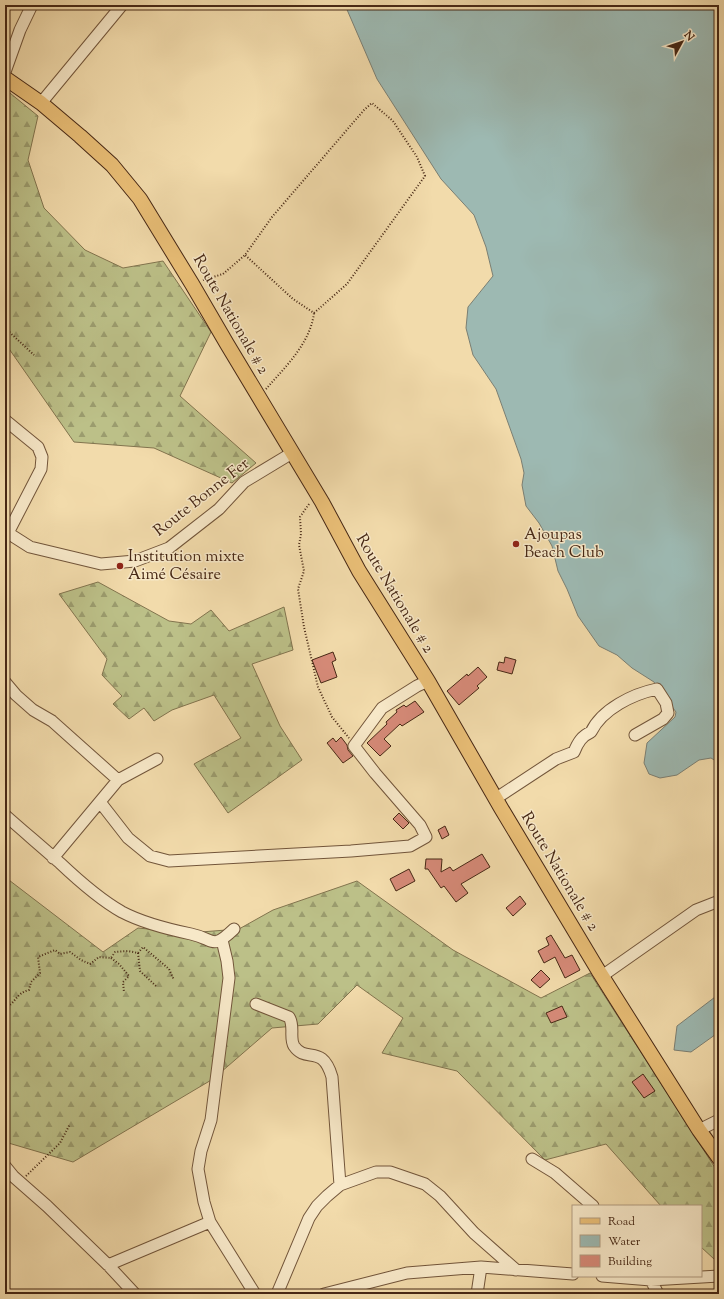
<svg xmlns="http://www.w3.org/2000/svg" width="724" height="1299" font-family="'Sorts Mill Goudy',serif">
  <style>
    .forest { fill: url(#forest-firs); stroke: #82744e }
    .water { fill: #9db9b2; stroke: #7b7f73 }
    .building { fill: #d68a78; stroke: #472815 }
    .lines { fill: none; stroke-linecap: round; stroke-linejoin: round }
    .minor-casing { stroke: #72553a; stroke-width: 13 }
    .major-casing { stroke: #472815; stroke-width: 16 }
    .path { stroke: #472815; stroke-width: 2; stroke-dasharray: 1 2; stroke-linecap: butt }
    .minor { stroke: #f7e8c8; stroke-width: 11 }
    .major { stroke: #e9be76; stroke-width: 14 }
    .poi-dot { fill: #8f2418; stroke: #f7e8c8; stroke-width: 1.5 }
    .labels { text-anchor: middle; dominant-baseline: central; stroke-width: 3; stroke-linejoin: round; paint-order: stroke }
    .street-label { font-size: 16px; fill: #472815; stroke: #f7e8c8 }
    .poi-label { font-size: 16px; fill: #472815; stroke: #f7e8c8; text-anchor: start }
  </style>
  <defs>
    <pattern id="forest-firs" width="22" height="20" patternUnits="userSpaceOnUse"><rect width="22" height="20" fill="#bcc088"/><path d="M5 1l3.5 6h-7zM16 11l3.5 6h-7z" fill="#9b9c6e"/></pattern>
  </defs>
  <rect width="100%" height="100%" fill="#f2dbab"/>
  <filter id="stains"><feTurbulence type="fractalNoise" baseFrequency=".005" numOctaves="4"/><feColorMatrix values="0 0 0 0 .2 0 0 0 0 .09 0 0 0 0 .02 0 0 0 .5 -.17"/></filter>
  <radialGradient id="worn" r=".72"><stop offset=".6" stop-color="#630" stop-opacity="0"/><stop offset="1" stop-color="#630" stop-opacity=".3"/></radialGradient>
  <path class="forest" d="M5,89L38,116L28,160L44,208L85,250L123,268L163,261L211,332L180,396L256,463L232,483L154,448L74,442L5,343Z
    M98,582L169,621L191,624L211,610L229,631L284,607L293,650L252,664L280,726L302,760L228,813L194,764L241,738L214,695L172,710L154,721L144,708L129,719L113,704L122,696L102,675L107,659L59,594Z
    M5,877L103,952L138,928L188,933L239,929L273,910L357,881L453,950L541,998L590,973L719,1174V1258L714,1259L701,1247V1206H661L606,1144L545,1160L457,1071L382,1053L403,1018L357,985L318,1024L272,1028L213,1079L73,1162L5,1142Z"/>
  <path class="water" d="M345,5H719V763L711,758L699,760L677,775L660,778L649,774L644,763L647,743L675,717L676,712L654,682L632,668L617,655L599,646L578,616L567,589L558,571L552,546L539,523L526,506L522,485L524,473L521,459L496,389L473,355L466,328L468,307L493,276L486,247L474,215L441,179L377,79Z
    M719,994V1032L691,1052L674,1050L677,1026Z"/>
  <path class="building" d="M333,652L336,660L332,662L337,677L321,683L312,660Z
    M505,657L516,660L512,674L497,670L499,662L504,663Z
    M478,667L487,677L477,686L479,688L459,705L447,691L467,674L468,676Z
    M415,701L424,712L402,726L400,724L384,739L391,746L380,756L367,743L387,724L386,722L397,712L396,710L404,705L406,707Z
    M341,737L347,745L348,750L353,756L343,763L327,743L333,738L336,742Z
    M399,813L409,823L403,829L393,819Z
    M445,826L449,835L442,839L438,830Z
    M482,854L490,867L461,884L468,893L456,902L444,886L441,888L428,869H425L426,859H442L441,872L450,867L453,871Z
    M409,869L415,881L396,891L390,879Z
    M520,896L526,904L513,916L506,908Z
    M551,935L565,958L572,955L580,970L565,978L555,957L544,963L538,951L549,945L546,938Z
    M541,970L550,979L540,988L531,980Z
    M562,1006L567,1017L551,1023L546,1013Z
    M643,1074L655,1091L644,1098L632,1082Z"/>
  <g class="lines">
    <defs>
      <path id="minor" d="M5,72L20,30L32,5
        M41,103L122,5
        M5,420L38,447L42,457L41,469L8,533L30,547L101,564L135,561L169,548L219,509L244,482L292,453
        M5,682L16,695L33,710L52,721L118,780
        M495,799L556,759L574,752C578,742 582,736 591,732C602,709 633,694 657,689L666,703L668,713L663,719L635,735
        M100,802L128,838L150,856L169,861L351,851L410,846L426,837L420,825L375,773L354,746L382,708L417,686L428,681
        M5,815C23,831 42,847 60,863C79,881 99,899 122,912C143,923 167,929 191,934C215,939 211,951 234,929
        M53,858L118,780L157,759
        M222,940L227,961L229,978L211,1120L201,1151L198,1169L204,1202L210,1222L255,1294
        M602,976L696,910L719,901
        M256,1004L289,1017C295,1026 289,1038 294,1046C306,1064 322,1043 332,1077L340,1185
        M699,1130L719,1120
        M532,1159L555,1173L593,1206
        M5,1166L14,1177L47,1206L108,1265L135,1294
        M108,1265L210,1222
        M602,1276L651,1280L719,1276
        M649,1276L658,1294
        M277,1294L309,1218L317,1206L327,1196L340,1185L376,1172H390L425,1184L440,1196L474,1233L516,1270
        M324,1294L407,1273L481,1267
        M477,1294L481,1267L573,1274"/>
      <path id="major" d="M5,78L41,103L80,136L112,165L140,199L192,284L227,344L322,502L359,571L428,681L501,808L598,970L699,1130L719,1158"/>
    </defs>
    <use href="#minor" class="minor-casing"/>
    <use href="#major" class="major-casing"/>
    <path class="path" d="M203,280L223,274L245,255L272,217L364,110L372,103L393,121L417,157L425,176L347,284L314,313L293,299L245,255
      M5,328L34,355
      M266,389C285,367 310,344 314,313
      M309,504L300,517L301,534L299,545L304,571L298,589L304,627L318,687L332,717L349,738
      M138,953L140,971L156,986
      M111,958L119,964L129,976L123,982L124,992
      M5,1008C16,1003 16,993 29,990L31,982L40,973L38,957L55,950L60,954L70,952L81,960L90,964L99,957L111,958L115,952L128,951L138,953L143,947L169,969L174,980
      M26,1176L60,1143L70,1124"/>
    <use href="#minor" class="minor"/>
    <use href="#major" class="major"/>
  </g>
  <g class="poi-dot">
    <circle cx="516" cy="544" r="4"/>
    <circle cx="120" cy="566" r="4"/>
  </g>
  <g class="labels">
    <g class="street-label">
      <text transform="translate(230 315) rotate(60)">Route Nationale # 2</text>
      <text transform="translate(202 498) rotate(-38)">Route Bonne Fer</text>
      <text transform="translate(394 594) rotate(59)">Route Nationale # 2</text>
      <text transform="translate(559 872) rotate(59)">Route Nationale # 2</text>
    </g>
    <g class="poi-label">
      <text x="524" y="535">Ajoupas<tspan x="524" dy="18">Beach Club</tspan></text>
      <text x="128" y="557">Institution mixte<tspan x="128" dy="18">Aimé Césaire</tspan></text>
    </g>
  </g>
  <rect width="724" height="1299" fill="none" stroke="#f2dbab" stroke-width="20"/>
  <rect x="6" y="6" width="712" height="1287" fill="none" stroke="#472815" stroke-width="2"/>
  <rect x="10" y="10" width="704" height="1279" fill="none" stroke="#472815"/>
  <rect x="572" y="1205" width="130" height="72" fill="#f7e8c8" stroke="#b19b80"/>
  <rect x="580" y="1218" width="20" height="6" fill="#e9be76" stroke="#b19b80"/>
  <text x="608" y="1225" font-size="12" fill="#472815">Road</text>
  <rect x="580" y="1235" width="20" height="12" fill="#9db9b2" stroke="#b19b80"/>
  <text x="608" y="1245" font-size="12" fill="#472815">Water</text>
  <rect x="580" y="1255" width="20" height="12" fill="#d68a78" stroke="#b19b80"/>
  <text x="608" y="1265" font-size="12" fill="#472815">Building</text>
  <g transform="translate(682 42) rotate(50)" stroke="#f7e8c8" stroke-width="3" paint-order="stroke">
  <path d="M0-3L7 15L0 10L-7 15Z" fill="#472815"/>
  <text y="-6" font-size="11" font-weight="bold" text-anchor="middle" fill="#472815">N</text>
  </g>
  <rect width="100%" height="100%" filter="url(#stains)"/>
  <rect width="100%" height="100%" fill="url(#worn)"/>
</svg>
